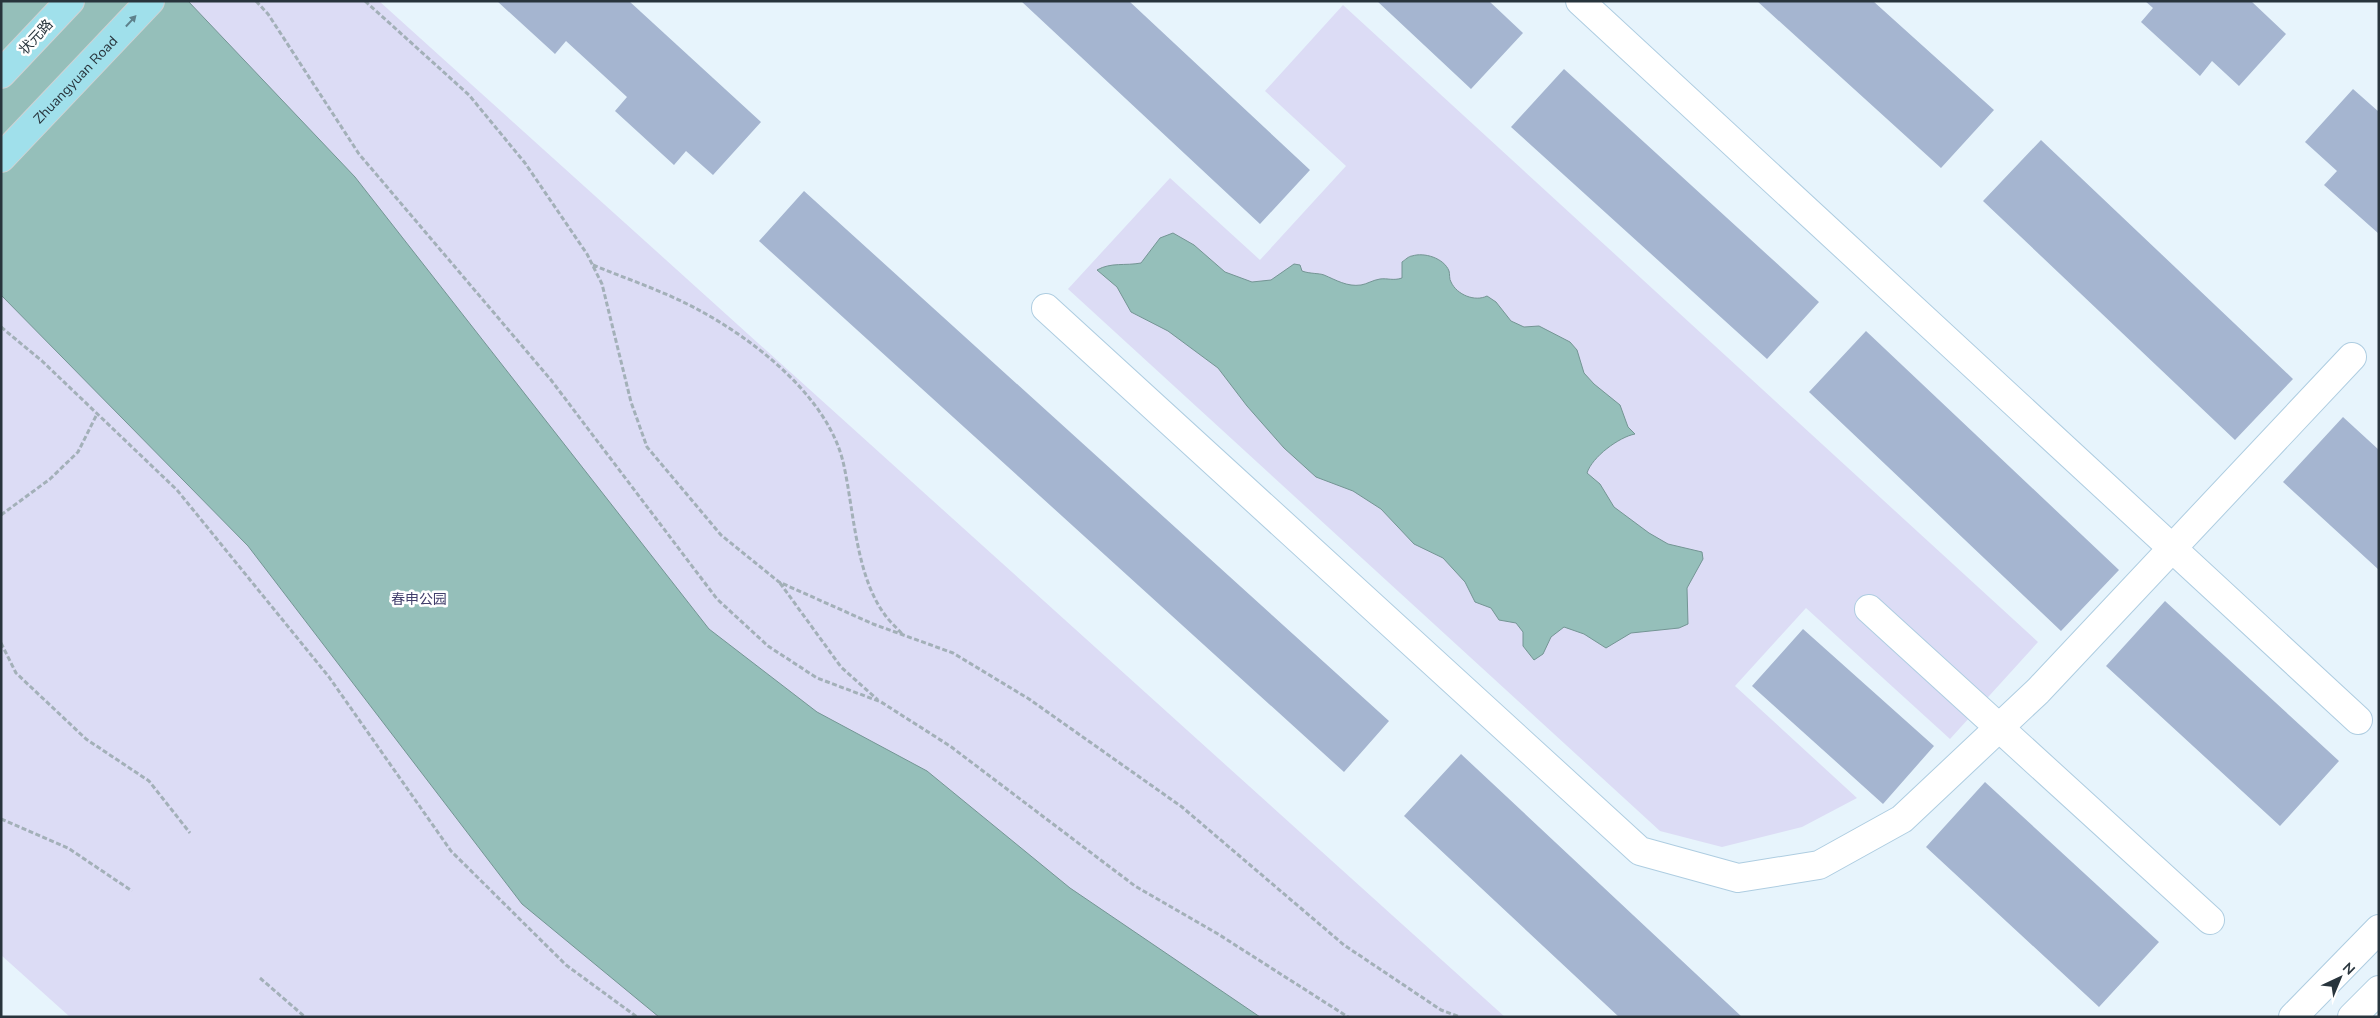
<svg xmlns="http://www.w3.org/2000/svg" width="2380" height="1018" font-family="'Nunito Sans','Noto Sans SC',sans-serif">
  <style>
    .green { fill: #dcdcf5 }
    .water { fill: #95bfba; stroke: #749594 }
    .building { fill: #a5b5d0 }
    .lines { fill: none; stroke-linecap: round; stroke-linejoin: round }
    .minor-casing { stroke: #aecde1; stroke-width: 30 }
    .major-casing { stroke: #d0d2d4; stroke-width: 30 }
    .path { stroke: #a3b0b8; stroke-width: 3; stroke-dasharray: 5 2.5; stroke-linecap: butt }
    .minor { stroke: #fff; stroke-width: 28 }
    .major { stroke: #a0e0eb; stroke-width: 28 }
    .oneway { fill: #5e818b }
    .labels { text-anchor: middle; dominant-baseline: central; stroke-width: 5; stroke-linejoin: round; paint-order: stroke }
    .street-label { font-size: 14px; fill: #28343c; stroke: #fff }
    .park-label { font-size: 14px; fill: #423f6c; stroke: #fff }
  </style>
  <rect width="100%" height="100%" fill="#e7f4fc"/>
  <path class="green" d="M1,1H379L1505,1017H70L1,955Z
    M1343,5L2038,642L1950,739L1806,608L1735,686L1857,798L1802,827L1722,847L1660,831L1068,289L1170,178L1260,260L1346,166L1265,91Z"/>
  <path class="water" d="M1,1H188L355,177L709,629L817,712L927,771L1070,888L1260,1017H659L522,904L248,546L1,295Z
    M1173,233L1194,245L1225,272L1252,282L1271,280L1294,264L1300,265L1302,271C1310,274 1319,273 1324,275C1336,280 1347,287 1361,285C1367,284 1373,280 1380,279C1388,278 1393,281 1402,278V262C1405,260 1409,256 1412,256C1424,252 1444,258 1449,271C1450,274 1449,279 1451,282C1457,295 1475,302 1487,296L1496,302L1511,321L1524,327L1539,326L1570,342L1577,350L1584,373L1594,384L1620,405L1628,427L1635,434C1619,437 1592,457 1587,473L1600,484L1614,507L1649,533L1668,544L1702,552L1703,559L1687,588L1688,624L1679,628L1631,633L1606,648L1584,634L1564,627L1551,637L1543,654L1534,660L1523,646V632L1516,623L1499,620L1491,608L1475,602L1465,582L1443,558L1414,544L1381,509L1353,491L1316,477L1284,448L1247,406L1218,368L1168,331L1131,312L1117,287L1097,270C1111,262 1125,266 1141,263L1160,238Z"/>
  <path class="building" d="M497,1H629L761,122L713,175L686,151L674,165L615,111L627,97L566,41L555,54Z
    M1021,1H1129L1310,170L1260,224Z
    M1377,1H1489L1523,33L1471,89Z
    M1757,1H1873L1994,110L1941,168Z
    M2145,1H2251L2286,34L2239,86L2212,61L2200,76L2141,22L2153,8Z
    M1564,69L1819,302L1767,359L1511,127Z
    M2353,89L2379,112V234L2324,185L2337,171L2305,142Z
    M2041,140L2293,379L2235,440L1983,201Z
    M804,191L1389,721L1344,772L759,241Z
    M1866,331L2119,570L2061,631L1809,392Z
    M2343,417L2379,450V570L2283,482Z
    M2165,601L2339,761L2280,826L2106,666Z
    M1803,629L1934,746L1883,804L1752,686Z
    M1461,754L1742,1017H1619L1404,816Z
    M1985,782L2159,942L2099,1007L1926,847Z"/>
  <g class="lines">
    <defs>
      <path id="minor" d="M1580,1L2358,720
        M1046,308L1640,851L1738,878L1819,865L1902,819L2038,691L2352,357
        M1869,609L2210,920
        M2293,1017L2379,929
        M2352,1017L2379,990"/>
      <g id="major">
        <path d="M1,74L70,1"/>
        <path id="s1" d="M1,158L150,1"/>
      </g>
    </defs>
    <use href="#minor" class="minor-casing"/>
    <use href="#major" class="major-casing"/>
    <path class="path" d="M256,1L268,14L359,154L551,380L717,599L768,646L817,678L881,702L950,746L1135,886L1218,934L1348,1017
      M365,1L469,95L525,163L587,254L602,284L631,402L647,447L721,535L779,582L873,624L953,653L1029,699L1182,807L1344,945L1441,1010L1460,1017
      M593,265C627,279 663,291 695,308C754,339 830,398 844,466C854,512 856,576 885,615C890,622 897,628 903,635
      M1,327L42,361L177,490L329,677L451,851L566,965L637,1017
      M1,515L50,479L78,452L97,414
      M780,583L841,667L878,700
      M1,643L16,673L86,739L149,781L190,833
      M1,819L68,848L132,891
      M260,978L305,1017"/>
    <use href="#minor" class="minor"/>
    <use href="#major" class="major"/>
  </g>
  <defs><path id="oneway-solid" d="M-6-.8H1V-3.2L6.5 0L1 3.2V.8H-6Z" transform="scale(1.25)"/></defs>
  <use class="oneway" href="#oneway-solid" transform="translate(131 21) rotate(-47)"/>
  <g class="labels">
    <g class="street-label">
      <text transform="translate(36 37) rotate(-47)">状元路</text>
      <text stroke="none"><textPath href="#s1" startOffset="108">Zhuangyuan Road</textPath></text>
    </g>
    <g class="park-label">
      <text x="419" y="599">春申公园</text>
    </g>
  </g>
  <rect width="2380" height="1018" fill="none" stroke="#28343c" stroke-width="5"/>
  <g transform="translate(2340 978) rotate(44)" stroke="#ffffff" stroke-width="4" paint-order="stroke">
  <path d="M0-4L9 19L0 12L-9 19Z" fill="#28343c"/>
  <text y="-8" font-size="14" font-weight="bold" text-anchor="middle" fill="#28343c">N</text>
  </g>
</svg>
